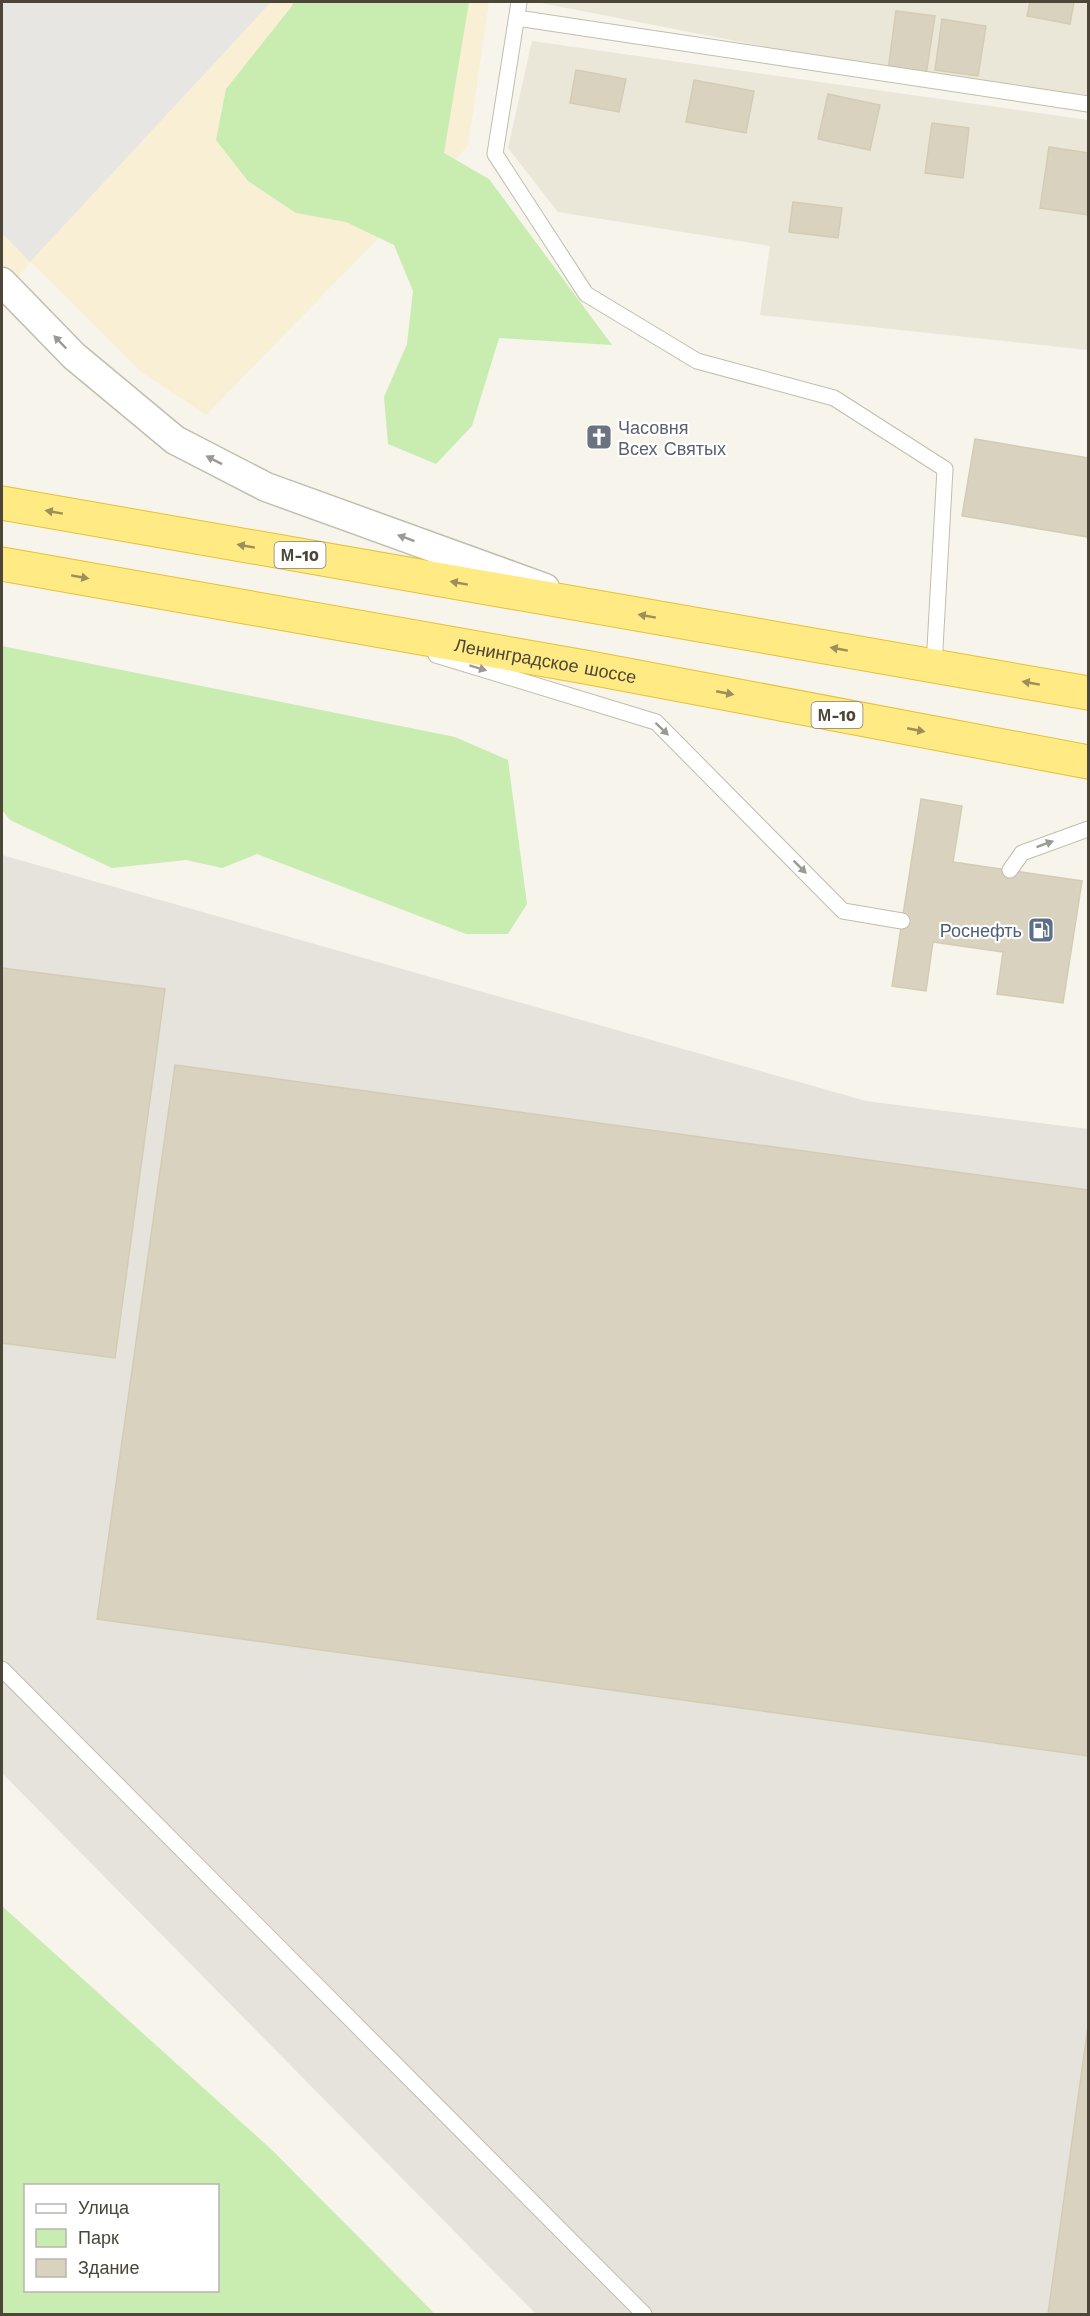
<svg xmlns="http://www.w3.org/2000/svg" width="1090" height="2316" font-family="'Work Sans',sans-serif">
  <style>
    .residential { fill: #eae7d8 }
    .commercial { fill: #f8efd5 }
    .industrial { fill: #e6e3dc }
    .green { fill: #c9ecb1; fill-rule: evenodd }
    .parking { fill: #e8e6e2 }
    .building { fill: #d9d2bf; stroke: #d4ccb2; stroke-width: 1.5 }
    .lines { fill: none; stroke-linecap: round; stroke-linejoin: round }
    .service-casing { stroke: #c2beac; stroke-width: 17 }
    .minor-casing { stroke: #c2beac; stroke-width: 31 }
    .trunk-casing { stroke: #e7c033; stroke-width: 35 }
    .service { stroke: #fff; stroke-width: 15 }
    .minor { stroke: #fff; stroke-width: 28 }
    .trunk { stroke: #ffea84; stroke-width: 33 }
    .oneway { fill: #9c9992 }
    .oneway2 { fill: #9c905a }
    .labels { text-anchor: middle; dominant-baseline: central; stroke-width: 4.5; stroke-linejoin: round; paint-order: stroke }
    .shield { fill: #fff; stroke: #817e74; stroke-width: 1.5 }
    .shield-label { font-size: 16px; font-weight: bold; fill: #4b4638 }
    .worship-label { font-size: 18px; fill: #5b616d; stroke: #fff; text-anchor: start }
    .street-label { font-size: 18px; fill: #4b4638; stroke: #fff }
    .service-label { font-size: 18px; fill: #4e5e75; stroke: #fff; text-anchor: end }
  </style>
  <rect width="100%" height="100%" fill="#f6f4eb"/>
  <path class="residential" d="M536,2H1088V95L915,76Z
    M532,41L1088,120V350L760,315L770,246L558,212L508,148Z"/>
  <path class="commercial" d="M2,2H489L468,146L206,415L141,372L31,262L2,294Z"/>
  <path class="industrial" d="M2,855L866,1101L1088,1129V2314H536L2,1773Z"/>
  <path class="green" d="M293,2H469L444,153L489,179L612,345L499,338L472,426L436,464L388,444L384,397L407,344L413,291L394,245L346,222L296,213L248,181L216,140L226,89L292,6Z
    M2,646L455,737L508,760L527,904L508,934H466L257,854L222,868L186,860L112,868L10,820L2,810Z
    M2,1906L272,2150L435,2314H2ZM26,2186H218V2290H26Z"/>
  <path class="parking" d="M2,2H271L30,262L2,233Z"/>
  <path class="building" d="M1030,2H1074L1070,24L1027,16Z
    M896,11L935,16L926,75L888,70Z
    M942,19L986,26L978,76L935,70Z
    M576,70L626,79L619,112L570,103Z
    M694,80L754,91L746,133L686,122Z
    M828,94L880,105L870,150L818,139Z
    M932,123L969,128L963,178L925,173Z
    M1049,147L1088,153V215L1040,208Z
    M793,202L842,208L838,238L789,232Z
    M975,439L1088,458V537L962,516Z
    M921,799L962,806L953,862L1082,881L1063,1003L997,994L1003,952L933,942L926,991L892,986Z
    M2,968L165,989L115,1358L2,1343Z
    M175,1065L1088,1190V1756L97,1619Z
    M1088,2026V2314H1048Z"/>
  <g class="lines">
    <defs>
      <path id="service" d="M519,2L495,154L586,294L697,361L834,398L945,469L934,666
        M517,18L1088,104
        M436,655L656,722L843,911L902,921
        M1010,870L1022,853L1088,829
        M2,1669L644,2314"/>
      <path id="minor" d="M2,282L74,356L175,440L266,487L545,588"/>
      <g id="trunk">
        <path d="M2,503L1088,693"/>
        <path id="s1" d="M2,564L585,667L1088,762"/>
      </g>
    </defs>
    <use href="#service" class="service-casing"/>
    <use href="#minor" class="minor-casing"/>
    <use href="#trunk" class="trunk-casing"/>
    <use href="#service" class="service"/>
    <use href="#minor" class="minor"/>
    <use href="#trunk" class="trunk"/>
  </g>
  <defs><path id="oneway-solid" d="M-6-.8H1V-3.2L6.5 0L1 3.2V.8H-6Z" transform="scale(1.5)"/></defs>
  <g class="oneway">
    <use href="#oneway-solid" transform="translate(60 342) rotate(-134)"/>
    <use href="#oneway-solid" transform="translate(214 460) rotate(-153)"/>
    <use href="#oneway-solid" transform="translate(406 538) rotate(-160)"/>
    <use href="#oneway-solid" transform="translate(478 668) rotate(17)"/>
    <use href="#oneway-solid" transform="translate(662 729) rotate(44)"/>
    <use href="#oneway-solid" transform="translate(1045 844) rotate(-20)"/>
    <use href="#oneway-solid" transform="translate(800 867) rotate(45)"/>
  </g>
  <g class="oneway2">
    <use href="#oneway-solid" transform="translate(54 512) rotate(-170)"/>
    <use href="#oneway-solid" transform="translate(246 546) rotate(-170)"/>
    <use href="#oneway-solid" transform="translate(80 577) rotate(10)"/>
    <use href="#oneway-solid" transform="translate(459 583) rotate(-170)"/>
    <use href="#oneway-solid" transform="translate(647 616) rotate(-170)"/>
    <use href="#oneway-solid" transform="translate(839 649) rotate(-170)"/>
    <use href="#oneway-solid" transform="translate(1031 683) rotate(-170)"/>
    <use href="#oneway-solid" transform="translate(725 693) rotate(11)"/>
    <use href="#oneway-solid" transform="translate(916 730) rotate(11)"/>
  </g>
  <defs>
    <symbol id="church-square" viewBox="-11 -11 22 22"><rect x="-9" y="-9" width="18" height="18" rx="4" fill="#6b7280" stroke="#fff"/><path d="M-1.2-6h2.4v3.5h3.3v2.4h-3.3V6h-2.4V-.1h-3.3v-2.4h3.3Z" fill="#fff"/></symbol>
    <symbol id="fuel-square" viewBox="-11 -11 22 22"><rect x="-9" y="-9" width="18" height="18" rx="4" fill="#5c6f8a" stroke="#fff"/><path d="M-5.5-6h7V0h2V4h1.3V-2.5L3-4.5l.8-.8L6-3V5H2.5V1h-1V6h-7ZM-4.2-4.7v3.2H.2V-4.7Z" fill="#fff"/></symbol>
  </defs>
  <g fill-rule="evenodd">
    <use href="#church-square" x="584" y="422" width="30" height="30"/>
    <use href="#fuel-square" x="1026" y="915" width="30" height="30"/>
  </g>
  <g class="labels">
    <g class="shield">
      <rect x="274.5" y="542" width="51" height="26" rx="4.5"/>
      <rect x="811.5" y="702" width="51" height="26" rx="4.5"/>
    </g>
    <g class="shield-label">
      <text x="300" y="555">М-10</text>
      <text x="837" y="715">М-10</text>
    </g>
    <g class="worship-label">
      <text x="618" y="427">Часовня<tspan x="618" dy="21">Всех Святых</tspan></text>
    </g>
    <g class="street-label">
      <text stroke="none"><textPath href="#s1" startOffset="552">Ленинградское шоссе</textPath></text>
    </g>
    <g class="service-label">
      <text x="1022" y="930">Роснефть</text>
    </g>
  </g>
  <rect width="1090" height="2316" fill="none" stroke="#4b4638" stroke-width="6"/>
  <rect x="24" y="2184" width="195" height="108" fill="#ffffff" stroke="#b7b5af" stroke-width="1.5"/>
  <rect x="36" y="2204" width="30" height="9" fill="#ffffff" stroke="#b7b5af" stroke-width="1.5"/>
  <text x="78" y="2214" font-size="18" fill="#4b4638">Улица</text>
  <rect x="36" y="2229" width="30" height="18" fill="#c9ecb1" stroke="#b7b5af" stroke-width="1.5"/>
  <text x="78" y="2244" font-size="18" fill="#4b4638">Парк</text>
  <rect x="36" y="2259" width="30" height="18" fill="#d9d2bf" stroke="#b7b5af" stroke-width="1.5"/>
  <text x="78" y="2274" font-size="18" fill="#4b4638">Здание</text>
</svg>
